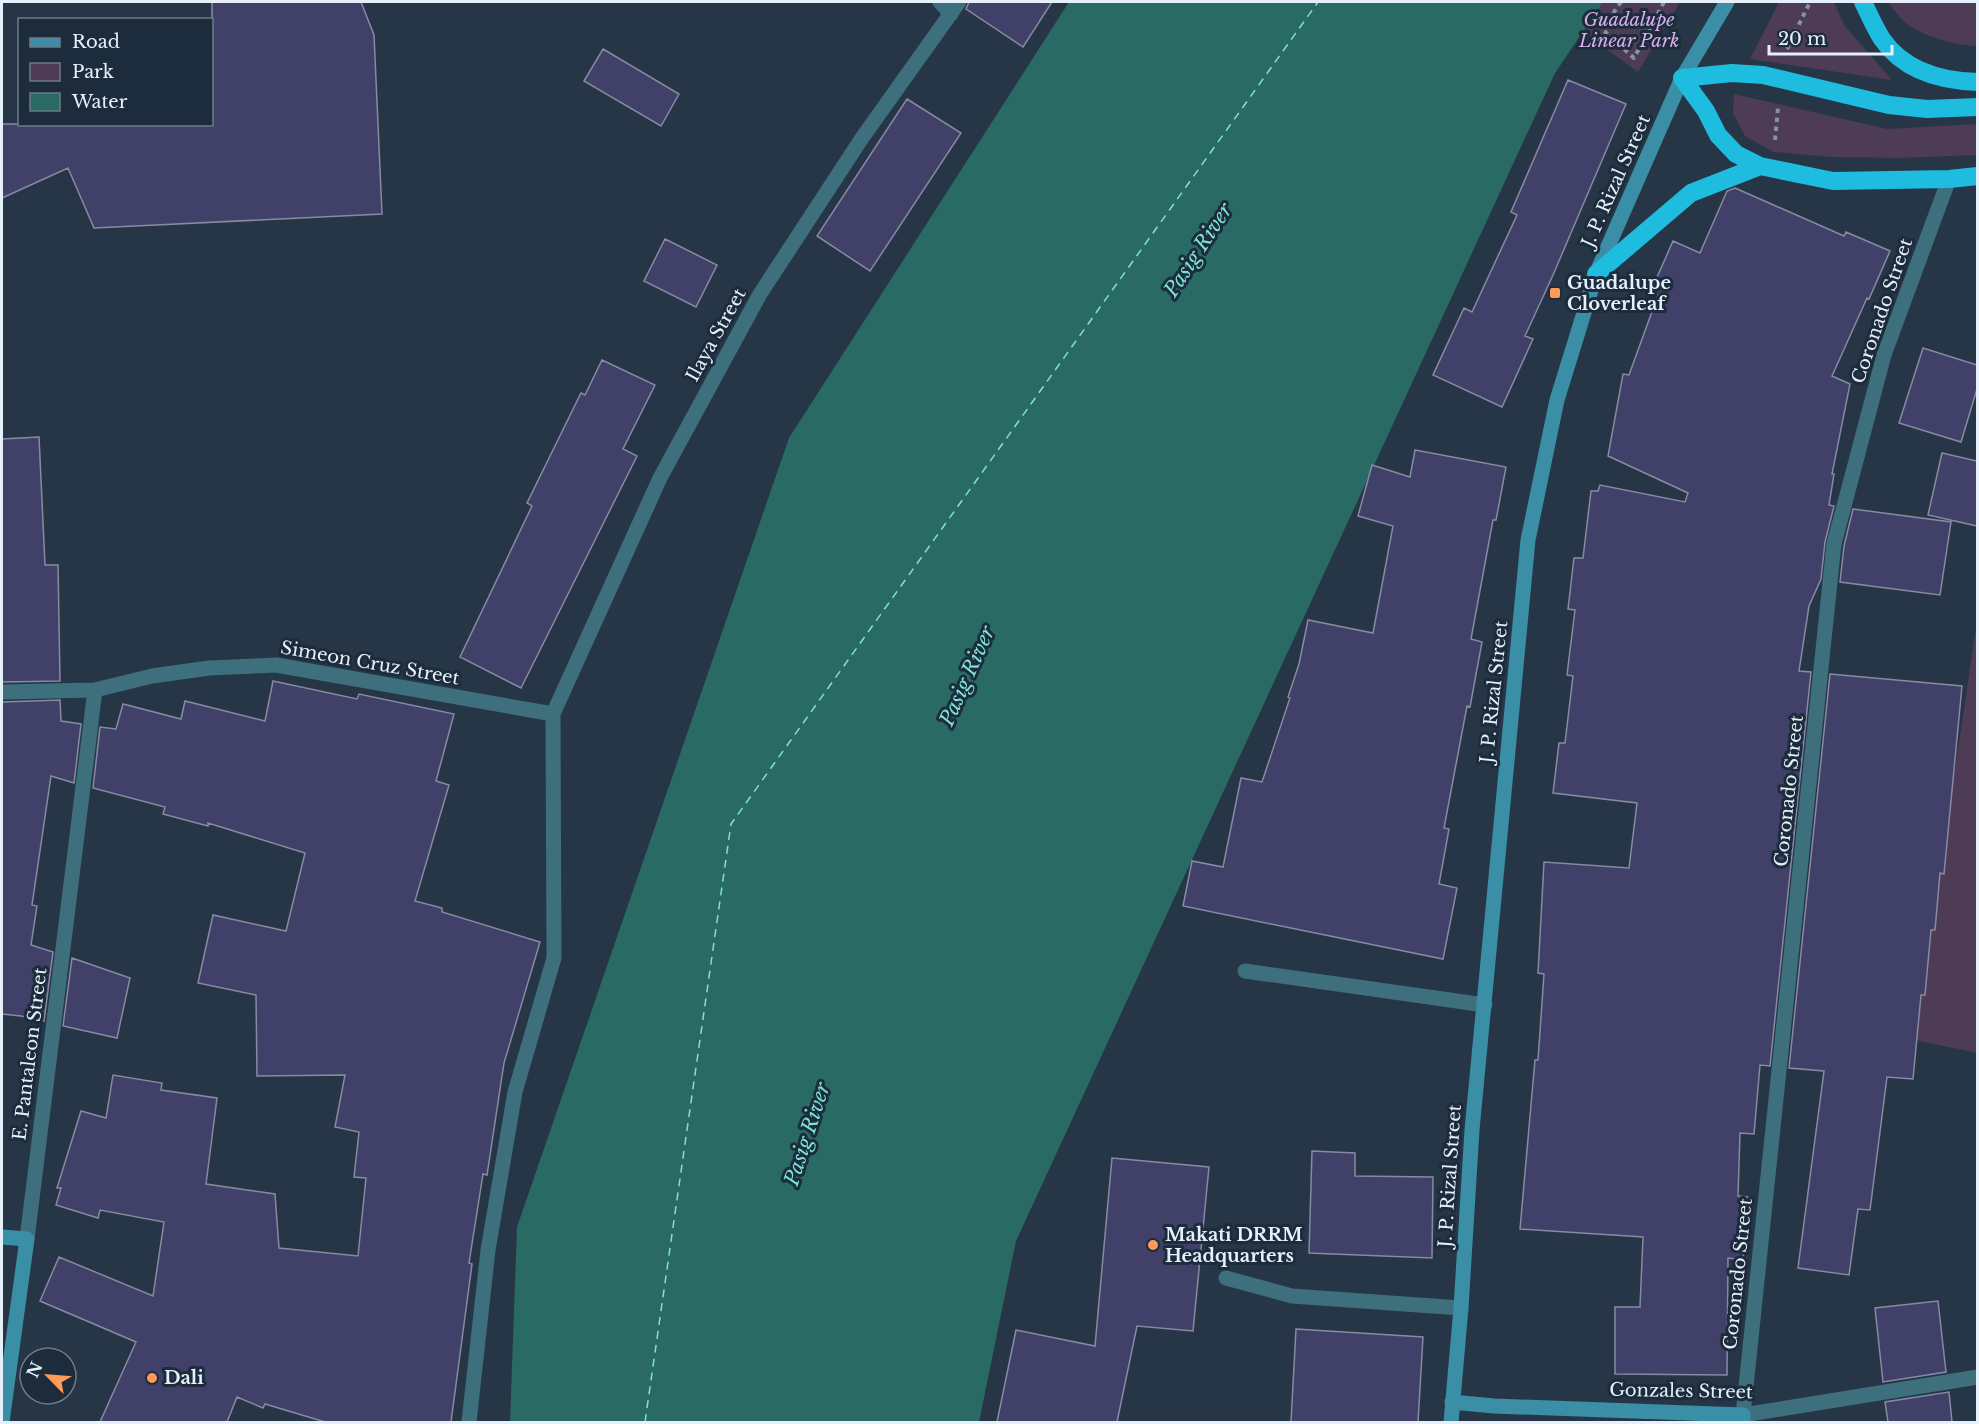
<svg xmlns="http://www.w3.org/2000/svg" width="1979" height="1424" font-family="'Libre Baskerville',serif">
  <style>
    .green { fill: #4e3b56 }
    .water { fill: #296b64 }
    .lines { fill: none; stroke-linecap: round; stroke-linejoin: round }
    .ferry { stroke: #7de3d7; stroke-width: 1.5; stroke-dasharray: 8 6; stroke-linecap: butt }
    .building { fill: #404069; stroke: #888aa2; stroke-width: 1.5 }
    .path { stroke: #8693a1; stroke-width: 4; stroke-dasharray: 4.5 4.5; stroke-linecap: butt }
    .lane { stroke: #3d6f7c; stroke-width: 15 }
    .street { stroke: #3d6f7c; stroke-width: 15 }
    .secondary { stroke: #3a8ea5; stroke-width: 15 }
    .highway { stroke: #1ebcdf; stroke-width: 18 }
    .poi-dot { fill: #ff9b59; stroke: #1c2c3c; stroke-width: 2 }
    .labels { text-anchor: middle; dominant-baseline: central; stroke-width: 6; stroke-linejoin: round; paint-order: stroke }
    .park-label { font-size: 18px; font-style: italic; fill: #d9aeec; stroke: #1c2c3c }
    .street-label { font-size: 18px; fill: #e6f0fb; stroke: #1c2c3c }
    .poi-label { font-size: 18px; font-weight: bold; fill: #e6f0fb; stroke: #1c2c3c; text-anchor: start }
    .water-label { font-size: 20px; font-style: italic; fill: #7de3d7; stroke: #1c2c3c }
  </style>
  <rect width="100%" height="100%" fill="#263647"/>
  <path class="green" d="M1603,2H1680L1638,72L1583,32Z
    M1779,2H1834L1844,25L1892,80L1750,59Z
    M1888,2H1977V46C1958,46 1926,37 1910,26C1901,20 1894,10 1888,2Z
    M1734,94L1887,129L1977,124V155L1899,158L1833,157L1774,152L1745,136L1733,113Z
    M1977,621V1053L1915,1040Z"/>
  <path class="water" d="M1069,2H1603L1555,73L1016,1241L979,1422H510L517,1227L789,438Z"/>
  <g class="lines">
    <path class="ferry" d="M645,1422L731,824L1318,2"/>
  </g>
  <path class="building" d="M212,2H361L374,35L382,214L94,228L68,168L2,198V124H212Z
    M969,2H1052L1023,47L966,9Z
    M603,49L679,94L661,126L584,81Z
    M1568,80L1626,104L1553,275L1525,336L1533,339L1502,407L1433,375L1464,308L1472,312L1517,215L1511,212Z
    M907,99L961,133L870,271L817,236Z
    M1735,188L1844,236L1846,232L1890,251L1869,299L1867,298L1832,376L1850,384L1832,474H1834L1829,505L1834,506L1825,542L1821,579L1809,606L1799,671L1811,672L1770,1066L1760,1065L1754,1134L1740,1133L1738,1196L1748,1197L1743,1260L1728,1258L1727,1375L1615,1374V1307H1640L1643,1237L1520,1229L1535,1060H1538L1544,974L1538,973L1544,862L1629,868L1637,803L1553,793L1559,743H1565L1573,676L1567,675L1575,610L1568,609L1574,558H1583L1591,491H1598L1600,485L1685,502L1688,493L1608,456L1623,374L1629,375L1658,295L1651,291L1673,241L1700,253L1727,191Z
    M665,239L717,265L696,307L644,281Z
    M1923,348L1977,365V389L1961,442L1899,423Z
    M602,360L655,385L623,449L637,456L521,688L460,657L532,506L527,503L581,393L585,395Z
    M39,437L45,565H58L60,681L2,682V439Z
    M1415,450L1506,467L1496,520H1493L1471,639L1482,642L1470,707L1467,706L1444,828L1449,829L1439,884L1457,888L1443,959L1183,906L1192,861L1223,867L1241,778L1262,782L1290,698L1288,697L1299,664L1308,620L1373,633L1393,526L1358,516L1372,465L1410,477Z
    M1942,453L1977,461V526L1928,515Z
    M1853,509L1951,522L1940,595L1840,582L1844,546Z
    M1830,674L1962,686L1944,874L1940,873L1935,930H1931L1925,995H1921L1913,1079L1887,1077L1870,1210L1858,1209L1849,1275L1798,1268L1824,1071L1789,1068Z
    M273,681L357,699L359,694L454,714L436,781L449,785L415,901L442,908V912L540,942L504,1063L487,1175L483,1174L469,1263L472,1264L451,1422H325L265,1404L263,1408L237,1397L227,1422H100L136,1342L40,1301L59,1257L153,1296L164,1222L100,1210L98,1218L56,1205L61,1188H57L81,1111L106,1118L113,1075L162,1083L161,1090L217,1098L206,1184L275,1194L279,1248L358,1256L366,1178L354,1177L359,1132L335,1127L345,1075L257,1076L256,995L198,983L213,915L286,931L305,853L208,823V826L163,814L165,807L93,788L100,727L116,729L123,704L181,719L185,701L265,721Z
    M60,700L61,721L81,724L74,783L51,776L32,905L37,906L31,945L53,952L44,1021L21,1016L2,1014V702Z
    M72,958L130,978L117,1038L63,1026Z
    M1312,1151L1355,1153V1176L1433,1177L1432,1258L1309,1253Z
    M1112,1158L1209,1167L1193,1331L1137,1326L1117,1422H997L1016,1330L1095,1346Z
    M1938,1301L1946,1372L1883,1382L1875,1308Z
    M1296,1329L1423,1337L1418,1422H1291Z
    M1949,1392L1952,1422H1888L1885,1402Z"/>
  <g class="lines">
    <path class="path" d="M1621,2L1602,29L1634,58L1664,2
      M1787,49L1810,2
      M1775,140L1778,108"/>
    <path class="lane" d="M940,2L951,14
      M1245,971L1485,1005
      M1226,1278L1292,1296L1461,1308"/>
    <path class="street" d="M1949,179L1884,355L1834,544L1743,1415L1978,1377
      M2,692L95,690L152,676L209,668L276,665L553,714
      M27,1239L95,690
      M469,1422L488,1250L515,1092L554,958L553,714L660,478L760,294L862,138L959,2"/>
    <path class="secondary" d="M2,1237L27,1239L2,1422
      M1452,1402L1494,1406L1743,1415V1422
      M1451,1422L1461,1308L1472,1130L1528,540L1557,400L1596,274L1682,78L1727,2"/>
    <path class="highway" d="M1863,2C1869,14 1875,28 1882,39C1904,71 1941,81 1978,82
      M1682,78L1706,111L1718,135L1736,154L1760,166L1833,181L1949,179L1978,176
      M1682,78L1732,73L1763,75L1889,105L1927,109L1978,107
      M1596,274L1691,193L1760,166"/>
  </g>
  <g class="poi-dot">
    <rect x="1549" y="287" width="12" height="12" rx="3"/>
    <circle cx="1153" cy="1245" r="6"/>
    <circle cx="152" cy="1378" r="6"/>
  </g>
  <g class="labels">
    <g class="park-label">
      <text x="1629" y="20">Guadalupe<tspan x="1629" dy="21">Linear Park</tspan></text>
    </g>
    <g class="street-label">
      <text transform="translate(1616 181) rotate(-66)">J. P. Rizal Street</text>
      <text transform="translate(1882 311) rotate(-71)">Coronado Street</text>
      <text transform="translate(716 335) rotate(-61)">Ilaya Street</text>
      <text transform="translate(370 663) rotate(10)">Simeon Cruz Street</text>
      <text transform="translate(1494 692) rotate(-84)">J. P. Rizal Street</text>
      <text transform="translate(1789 791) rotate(-84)">Coronado Street</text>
      <text transform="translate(30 1054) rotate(-83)">E. Pantaleon Street</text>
      <text transform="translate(1450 1176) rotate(-86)">J. P. Rizal Street</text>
      <text transform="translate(1738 1274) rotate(-84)">Coronado Street</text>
      <text transform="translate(1681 1391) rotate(1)">Gonzales Street</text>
    </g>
    <g class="poi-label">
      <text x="1567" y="283">Guadalupe<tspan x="1567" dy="21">Cloverleaf</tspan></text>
      <text x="1165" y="1235">Makati DRRM<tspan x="1165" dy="21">Headquarters</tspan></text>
      <text x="164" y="1378">Dali</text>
    </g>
    <g class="water-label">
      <text transform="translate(1198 250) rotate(-57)">Pasig River</text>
      <text transform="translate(967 676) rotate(-66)">Pasig River</text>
      <text transform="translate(807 1134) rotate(-72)">Pasig River</text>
    </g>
  </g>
  <rect width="1979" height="1424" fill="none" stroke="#e6f0fb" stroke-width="6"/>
  <rect x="18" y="18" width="195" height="108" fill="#1c2c3c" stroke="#6d7a88" stroke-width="1.5"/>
  <rect x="30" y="38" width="30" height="9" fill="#3a8ea5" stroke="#6d7a88" stroke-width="1.5"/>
  <text x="72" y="48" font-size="18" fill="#e6f0fb">Road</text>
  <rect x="30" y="63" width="30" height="18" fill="#4e3b56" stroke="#6d7a88" stroke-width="1.5"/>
  <text x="72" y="78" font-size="18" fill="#e6f0fb">Park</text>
  <rect x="30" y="93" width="30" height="18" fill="#296b64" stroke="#6d7a88" stroke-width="1.5"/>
  <text x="72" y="108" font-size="18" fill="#e6f0fb">Water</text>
  <g transform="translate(48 1376) rotate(295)"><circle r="28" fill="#1c2c3c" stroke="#6d7a88" stroke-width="1.5"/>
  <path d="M0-4.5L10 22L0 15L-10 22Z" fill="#ff9b59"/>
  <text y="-9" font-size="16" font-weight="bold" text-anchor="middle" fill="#e6f0fb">N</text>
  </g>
  <path d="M1769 45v9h123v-9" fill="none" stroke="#e6f0fb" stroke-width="3"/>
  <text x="1778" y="45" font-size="18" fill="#e6f0fb" stroke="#1c2c3c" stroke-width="4.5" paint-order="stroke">20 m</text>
</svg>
